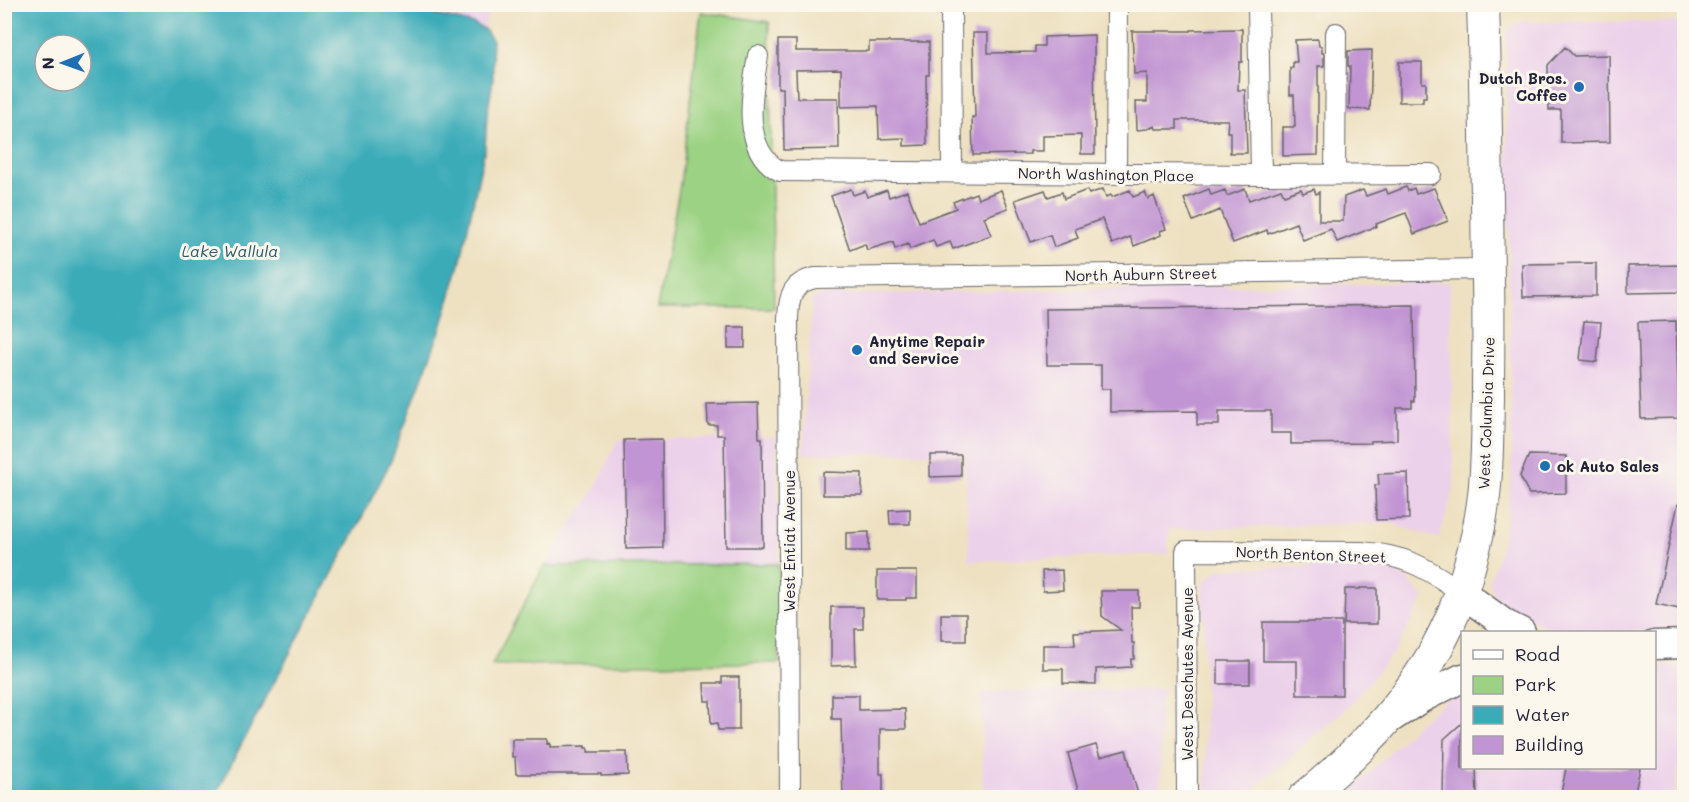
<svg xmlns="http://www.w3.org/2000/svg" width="1689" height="802" font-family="Mali,sans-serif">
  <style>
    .built { fill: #ecd1ea }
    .green { fill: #9bd283; stroke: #5e7a5f; stroke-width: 1.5 }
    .water { fill: #3babb8; stroke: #2e667a; stroke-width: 1.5; fill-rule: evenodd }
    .building { fill: #c194d3 }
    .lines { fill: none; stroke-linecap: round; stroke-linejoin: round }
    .street-casing { stroke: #69656a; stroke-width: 22 }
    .secondary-casing { stroke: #69656a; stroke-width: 31 }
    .primary-casing { stroke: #69656a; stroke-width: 34 }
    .street { stroke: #fff; stroke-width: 20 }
    .secondary { stroke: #fff; stroke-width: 28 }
    .primary { stroke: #fff; stroke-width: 32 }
    .poi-dot { fill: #1f6fb2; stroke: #fbf7ec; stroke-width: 2 }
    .labels { text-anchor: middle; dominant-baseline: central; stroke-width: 6; stroke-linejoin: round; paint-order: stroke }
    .poi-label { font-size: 15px; font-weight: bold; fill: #22223b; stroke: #fbf7ec; text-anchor: start }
    .street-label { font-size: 15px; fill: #22223b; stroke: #fbf7ec }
    .water-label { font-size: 16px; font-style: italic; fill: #2c596d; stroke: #fbf7ec }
  </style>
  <rect width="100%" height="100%" fill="#fbf7ec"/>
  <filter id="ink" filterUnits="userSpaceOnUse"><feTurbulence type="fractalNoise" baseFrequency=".0167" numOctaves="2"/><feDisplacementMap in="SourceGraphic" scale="12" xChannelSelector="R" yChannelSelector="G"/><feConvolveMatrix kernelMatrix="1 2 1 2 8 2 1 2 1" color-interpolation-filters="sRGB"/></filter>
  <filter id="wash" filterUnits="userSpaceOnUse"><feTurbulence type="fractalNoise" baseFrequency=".008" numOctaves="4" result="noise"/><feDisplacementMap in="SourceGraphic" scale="24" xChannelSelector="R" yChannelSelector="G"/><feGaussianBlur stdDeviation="1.35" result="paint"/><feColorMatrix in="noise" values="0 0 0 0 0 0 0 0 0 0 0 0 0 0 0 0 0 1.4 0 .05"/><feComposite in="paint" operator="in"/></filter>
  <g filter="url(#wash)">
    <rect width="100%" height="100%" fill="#eee1c1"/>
    <path class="built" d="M407,5H491L484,29L474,24L433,14Z
      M1521,22H1684V630L1573,632L1549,628L1513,612L1497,600L1489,583L1499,554L1507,518L1512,473L1506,38L1510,28Z
      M1450,282L1454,488L1439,539L1390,523L1169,529L1168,554L969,561L965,453L803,454L812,299L823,295Z
      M776,437L779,564L544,566L597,485L617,440Z
      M1382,565L1406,578L1424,597L1395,651L1349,706L1244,797H1206L1203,583L1219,569Z
      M1679,665L1684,667V741L1673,797L1345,798L1419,722L1451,698L1462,692V768H1654L1655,666Z
      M1165,689L1160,705L1161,797H983L982,692Z"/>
    <path class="green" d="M701,12L769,22L774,308H657L680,185Z
      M779,564V663L492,665L544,566Z"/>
    <path class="water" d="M5,4L407,5L433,14L474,24L484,29L492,39L493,80L487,115L485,148L460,264L441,328L391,461L354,533L241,745L215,797H5ZM45,45H81V81H45Z"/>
    <g id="blocks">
      <path class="building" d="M1242,29V62H1239L1238,90H1245L1247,153H1230V132H1227L1228,120H1177V129H1156L1155,126L1147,129L1137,130L1136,102H1147V73L1134,74L1132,31H1191V30Z
        M973,33H988V53L1035,52V46H1044V37L1094,35L1095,154H1081V135L1043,136V151H1030V154L973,155L972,117H975Z
        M1318,39L1319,46H1322V53H1324V66H1318V155L1283,156V127H1295L1294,95H1290V68H1293V62H1297L1295,40Z
        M778,40H796V51H869V42H929V75H926L927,145L904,146V138L879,139L878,106L841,107V69L796,70L797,98H838L839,149L784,150L783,88H778Z
        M1565,47L1574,56L1609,55L1610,142L1561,143V110H1549L1548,65Z
        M1372,50L1370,110L1349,109L1350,66H1348V51Z
        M1399,62H1422V83H1426V97H1423V102H1399Z
        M1406,187L1408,191L1414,188L1416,194L1434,188L1448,221L1414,234L1406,213L1376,224L1377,226L1337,242L1331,229L1303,240L1296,223L1268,234L1267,230L1233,243L1220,210L1193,221L1184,199L1209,189L1211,195L1225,190L1227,196L1245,189L1249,200L1281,189L1284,195L1301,189L1303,193L1314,189L1316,194L1319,192V221H1343L1344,197L1363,190L1366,196L1386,189L1388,194Z
        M851,189L853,195L865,191L867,197L887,190L889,197L907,191L919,222L956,208L953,202L976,193L978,199L1001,190L1008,208L984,217L991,235L953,249L950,242L936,247L933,240L910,249L908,244L895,249L893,242L867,250L865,244L850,250L831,196Z
        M1103,189L1106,197L1111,195L1112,197L1130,190L1133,197L1145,192L1148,199L1154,196L1166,229L1160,231L1161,235L1134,246L1130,237L1112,244L1102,219L1075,229L1078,238L1054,247L1050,235L1031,242L1015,200L1045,190L1048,197L1062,192L1064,199L1087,190L1089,194Z
        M1596,263V296L1523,297L1522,264Z
        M1684,265V292L1628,293V266Z
        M1414,305L1415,401H1412V408H1397V440L1371,441V443L1291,444V433H1271V411H1219V425H1197V411L1110,412V389H1101V365H1047L1046,309Z
        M1584,321L1601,322L1597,362L1580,360Z
        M1676,321L1679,418L1641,419L1638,322Z
        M728,327H745V348H728Z
        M758,403L759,438H762L763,547H726L724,435H717V425H708L707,404Z
        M662,439L663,548L626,549L624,440Z
        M930,455H961V476L930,477Z
        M1529,455L1566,456V493L1529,494L1520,476Z
        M823,472L862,473V495H823Z
        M1408,473L1409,519L1376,520L1375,485H1379L1378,474Z
        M1678,504H1684V610L1656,604Z
        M910,509V524H890L889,510Z
        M869,532V551H846V533Z
        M1062,570L1063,590L1043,591L1042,571Z
        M877,571H917V598H906V600H877Z
        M1360,588H1377V624H1344L1345,589H1360Z
        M1101,591H1139V607H1131L1132,643H1134V659H1131V667L1096,669V684L1063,683V669H1043V645H1075L1074,632L1121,630L1102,616Z
        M831,607H863V629H855L856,665L831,666Z
        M941,614H966V641H941Z
        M1263,622H1342V695H1297V661H1263Z
        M1218,661H1250V684H1218Z
        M722,677H739V730H718L717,723L711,724L710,701H705L704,683H722Z
        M832,695H859V710L905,709L906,729H880V774H883V798H843L841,719H832Z
        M1462,723V768H1476L1477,798H1443L1444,739Z
        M512,739H547V744L550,743V747L585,746V748H588V752H627L628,775L601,776V774H516L515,757H512Z
        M1096,745L1100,757L1126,750L1139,798H1080L1068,753Z
        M1566,768H1640L1634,798H1560Z"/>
    </g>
  </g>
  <g filter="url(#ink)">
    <use href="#blocks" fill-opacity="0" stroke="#69656a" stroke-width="1.5"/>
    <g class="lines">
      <defs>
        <path id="street" d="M951,4L952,172
          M1258,4L1261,175
          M758,56C752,91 740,150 780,171L1261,175L1431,174
          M1116,174L1117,4
          M1335,174L1336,33
          M790,798L788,318C789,295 792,283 815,278L1488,269
          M1187,798L1186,551L1361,552C1404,555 1426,567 1461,592"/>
        <path id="secondary" d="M1461,592L1505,624L1521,632
          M1654,645L1684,644
          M1391,718L1420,699L1462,678"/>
        <path id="primary" d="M1304,798C1364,749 1418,693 1450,621C1465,587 1478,540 1483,503C1488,469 1487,434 1488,399C1488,360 1489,321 1488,281C1487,189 1486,97 1483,4"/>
      </defs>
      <use href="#street" class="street-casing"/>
      <use href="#secondary" class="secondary-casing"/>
      <use href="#primary" class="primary-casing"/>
      <use href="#street" class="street"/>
      <use href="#secondary" class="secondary"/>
      <use href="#primary" class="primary"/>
    </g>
  </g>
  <g class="poi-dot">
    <circle cx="1579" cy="87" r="6"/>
    <circle cx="857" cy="350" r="6"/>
    <circle cx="1545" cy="466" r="6"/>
  </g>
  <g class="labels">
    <g class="poi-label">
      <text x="1567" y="78" text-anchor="end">Dutch Bros.<tspan x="1567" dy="17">Coffee</tspan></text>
      <text x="869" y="341">Anytime Repair<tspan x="869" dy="17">and Service</tspan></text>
      <text x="1557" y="466">ok Auto Sales</text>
    </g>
    <g class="street-label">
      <text transform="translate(1106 174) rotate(1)">North Washington Place</text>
      <text transform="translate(1141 274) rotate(-1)">North Auburn Street</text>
      <text transform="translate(1486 413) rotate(-88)">West Columbia Drive</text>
      <text transform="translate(789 541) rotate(-90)">West Entiat Avenue</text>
      <text transform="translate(1311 554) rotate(2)">North Benton Street</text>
      <text transform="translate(1187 674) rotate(-90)">West Deschutes Avenue</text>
    </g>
    <g class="water-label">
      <text x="230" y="250">Lake Wallula</text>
    </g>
  </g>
  <rect width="1689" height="802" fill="none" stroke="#fbf7ec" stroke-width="24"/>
  <rect x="1461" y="631" width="195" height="138" fill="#fbf7ec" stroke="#a4a2a5" stroke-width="1.5"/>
  <rect x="1473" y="650" width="30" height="9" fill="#ffffff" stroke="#a4a2a5" stroke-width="1.5"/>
  <text x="1515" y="661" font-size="18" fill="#22223b">Road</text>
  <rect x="1473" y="676" width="30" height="18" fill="#9bd283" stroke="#a4a2a5" stroke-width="1.5"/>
  <text x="1515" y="691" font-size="18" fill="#22223b">Park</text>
  <rect x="1473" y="706" width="30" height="18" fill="#3babb8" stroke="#a4a2a5" stroke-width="1.5"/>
  <text x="1515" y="721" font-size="18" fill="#22223b">Water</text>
  <rect x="1473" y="736" width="30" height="18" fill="#c194d3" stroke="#a4a2a5" stroke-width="1.5"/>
  <text x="1515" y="751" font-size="18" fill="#22223b">Building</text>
  <g transform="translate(63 63) rotate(269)"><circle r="28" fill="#fbf7ec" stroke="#a4a2a5" stroke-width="1.5"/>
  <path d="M0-4.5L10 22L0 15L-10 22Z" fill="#1f6fb2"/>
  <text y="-9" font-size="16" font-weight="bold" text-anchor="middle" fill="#22223b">N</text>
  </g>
</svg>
